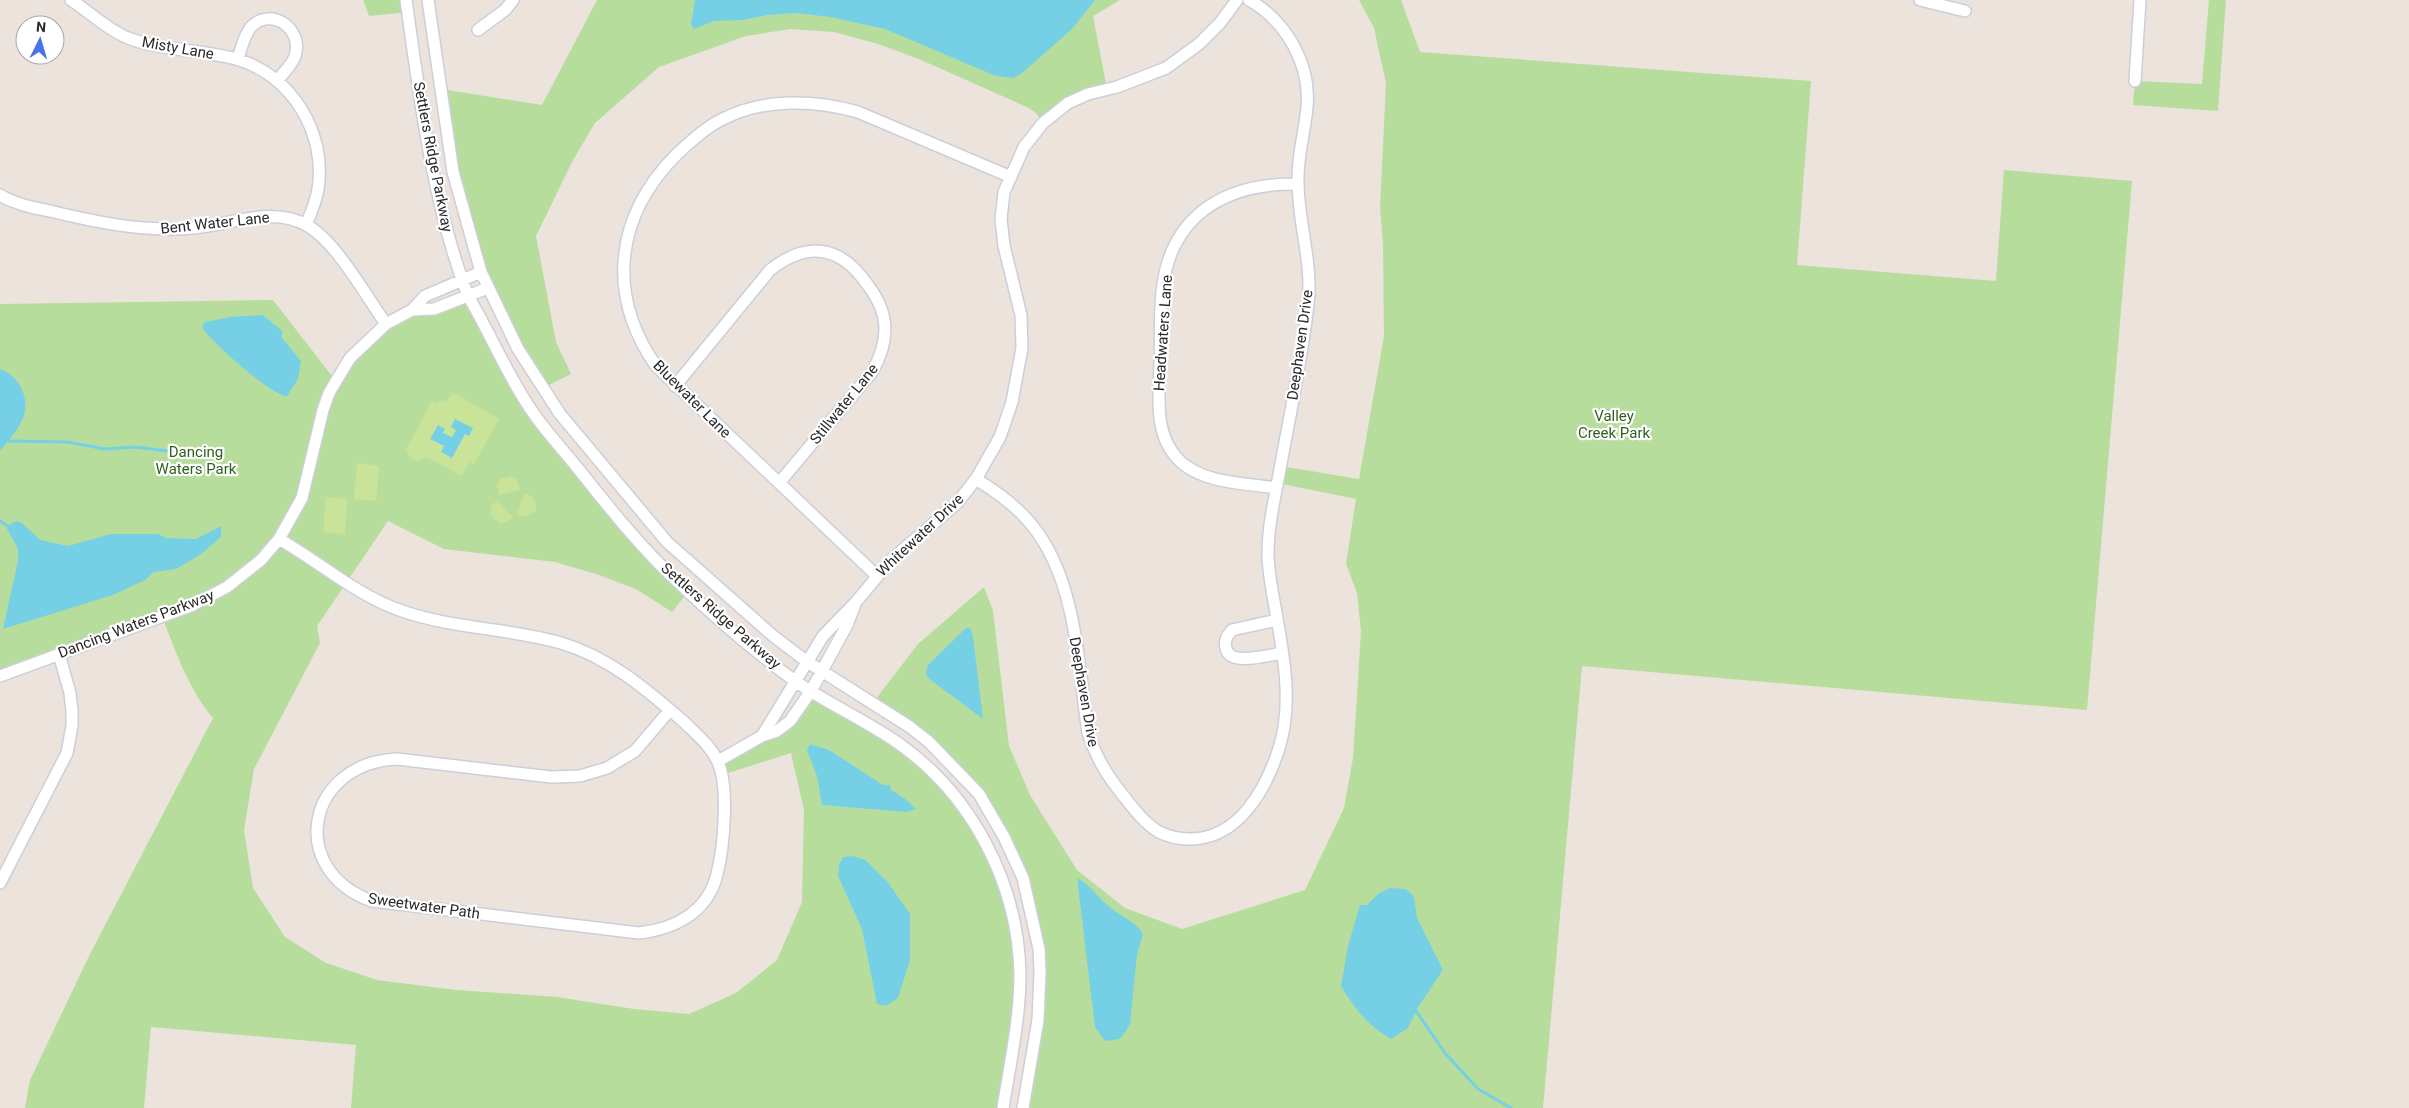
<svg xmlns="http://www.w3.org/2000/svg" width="2409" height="1108" font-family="Roboto,sans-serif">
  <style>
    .green { fill: #b7dd9c }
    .pitch { fill: #c9e499 }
    .water { fill: #76d0e5 }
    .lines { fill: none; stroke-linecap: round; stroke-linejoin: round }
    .stream { stroke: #76d0e5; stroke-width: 3 }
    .minor-casing { stroke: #cbcfda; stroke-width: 14 }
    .minor { stroke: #fff; stroke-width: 11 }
    .labels { text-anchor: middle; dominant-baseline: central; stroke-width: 4.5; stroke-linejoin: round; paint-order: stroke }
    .street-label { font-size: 15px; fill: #292929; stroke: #fff }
    .park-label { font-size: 15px; fill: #31611f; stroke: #fff }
  </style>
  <rect width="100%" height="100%" fill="#ebe3dc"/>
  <path class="green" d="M363,0H406L408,12L369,16Z
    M597,0H1120L1093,16L1107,89L1088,94L1043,123L1036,113L1029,108L919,59L878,44L834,32L790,29L746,36L659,67L595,123L573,160L536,236L556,342L571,374L543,388L488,288L453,172L441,89L542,105Z
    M1359,0H1401L1420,52L1811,81L1797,265L1996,281L2004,170L2132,181L2087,710L1582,666L1543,1108H1022L1040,972L1023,878L961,774L872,704L918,644L984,587L993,611L1009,746L1030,795L1077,870L1125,908L1182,929L1305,890L1344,808L1353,758L1361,631L1357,593L1346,564L1356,499L1277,483L1280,466L1359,479L1384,336L1383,244L1380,207L1386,83L1374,28Z
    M2209,0H2226L2218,111L2133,105L2135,81L2202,84Z
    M468,296L533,413L688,592L672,612L636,589L596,574L555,562L444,549L388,521L317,626L320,643L254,769L244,830L253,888L285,937L326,963L377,980L456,990L557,997L634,1009L689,1014L736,993L777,960L802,902L804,810L791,753L722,775L718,761L777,731L811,691L933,773L987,844L1018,950L1003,1108H351L356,1045L151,1027L144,1108H25L30,1080L89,956L213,718C188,689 176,651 162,617L0,676V304L273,300L335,380L386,324Z"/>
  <path class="pitch" d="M452,392L499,419L474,464L470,462L462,476L427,457L416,461L411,459L406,450L431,402L438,405L437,402L444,400L445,404Z
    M357,463L379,466L376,501L354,499Z
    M511,476L517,480L520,490L499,495L497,485L500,479Z
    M524,494C534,496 536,501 536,511L526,517L517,515Z
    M326,497L347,499L345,534L323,532Z
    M497,501L513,517L507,522L500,523L490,515L492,505Z"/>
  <path class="water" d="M695,0H1095L1072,29L1021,74L1013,78L996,76L885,29L830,17L796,13L767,15L743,20L714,21L694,29L691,24Z
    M263,315L282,331V338L301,361L298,379L287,396C273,397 210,341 202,327L205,322L231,317Z
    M0,369C19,376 31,398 23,418C18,430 8,441 0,451Z
    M455,419L473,428L469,436L465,434L452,458L441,452L444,446L430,439L438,425L445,429L443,433L452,437L456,430L451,427Z
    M16,521L22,523L40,540L68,546L111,534H158L166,538L196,539L221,526V537L200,555L176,569L154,572L145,580L113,595L3,629L18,561V549L7,529L8,526Z
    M967,627L971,629L973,637L983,719L928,678L926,673L928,665Z
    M810,744L829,750L883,785H890L891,790L904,798L916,809L906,812L822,805L817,776L807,750Z
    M853,856L865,860L887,881L910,914V960L898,998L886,1006L877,1004L862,929L838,876L839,864L843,857Z
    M1077,878C1091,885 1099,899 1112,909C1124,918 1135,921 1143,934L1137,955L1130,1024L1124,1034L1119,1039L1105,1041L1095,1027Z
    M1390,888L1406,889L1414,897L1417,918L1443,970L1418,1007L1408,1028L1391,1039C1367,1025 1355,1009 1341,986L1348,946L1360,905H1367L1379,893Z"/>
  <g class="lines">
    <path class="stream" d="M9,441L68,442L105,449L134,447L221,457
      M0,521L8,526
      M1414,1008L1445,1053L1478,1089L1511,1108"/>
    <defs>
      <path id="minor" d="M71,0C90,12 106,29 128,38C162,51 200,49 236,59C291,74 327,133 318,189C316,202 311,213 306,225
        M406,0C420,100 432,201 468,296C491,334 508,378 534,414C548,434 565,452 580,471C611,510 643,550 680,584C716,618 755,652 795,681C828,704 865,720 898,743C972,795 1018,883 1020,974C1020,1019 1010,1064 1003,1108
        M428,0L453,172L481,272L518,349L560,414L667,542L772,635L806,661L910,727L929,742L979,794L1004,837L1023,878L1039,949L1040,972L1038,1020L1023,1108
        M1920,0L1965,11
        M478,30L505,10L513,0
        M238,59C241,49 244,35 251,27C271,6 304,29 295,56C292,65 283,73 277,81
        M2135,81L2140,0
        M0,195C16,205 36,208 54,212C100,223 145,232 193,228C230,225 273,205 308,226C337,243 366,296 386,324
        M412,310L434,309L488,288
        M675,386L770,270C807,241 840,245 867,284C877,297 885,312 885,329C885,345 880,358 872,372L779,483
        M976,479C992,489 1008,500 1022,514C1077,569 1077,660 1088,733C1096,757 1106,774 1122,794C1133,808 1144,823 1159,832C1169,837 1179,839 1190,839C1239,839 1267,788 1280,745C1293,700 1283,653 1275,607C1272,590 1268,571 1268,554C1268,525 1275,497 1280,469C1290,414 1302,359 1308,304C1313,263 1298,223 1298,182C1297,156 1305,132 1307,107C1311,64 1286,21 1249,0
        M1276,488C1246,483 1207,484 1182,463C1153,437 1159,398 1160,363C1161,337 1159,309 1163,284C1174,211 1230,183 1298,184
        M279,539C321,563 356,595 402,611C454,629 509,628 561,643C609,657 647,690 684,722C696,734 711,746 718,762C729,787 724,847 717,874C708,912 675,929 639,933L372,901C286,870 306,763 397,759L551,777L580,776L607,768L635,751L670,710
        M876,575L656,366C606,294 615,216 677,154C691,141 707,126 725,118C765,98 816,100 858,112L1011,177
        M1277,620L1232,630C1227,636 1224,640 1226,648C1229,667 1269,655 1282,653
        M0,676L193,605L227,587L261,560L279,539L302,498L323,410L329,393L350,358L386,324L412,310L425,296L481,272
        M762,736L823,636L856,602L891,560L957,503L976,479L1000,437L1012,402L1022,348L1021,315L1004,246L1001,219L1004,192L1024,147L1043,123L1068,103L1088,94L1117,87L1166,68L1199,44L1220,23L1237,0
        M718,761L762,736L777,731L790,721L811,691L847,625L855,604
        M0,883L67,753L72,726V711L70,693L59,654"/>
    </defs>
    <use href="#minor" class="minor-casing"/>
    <use href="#minor" class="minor"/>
  </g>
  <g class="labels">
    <g class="street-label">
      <text transform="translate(178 48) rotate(10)">Misty Lane</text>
      <text transform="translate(433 157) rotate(79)">Settlers Ridge Parkway</text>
      <text transform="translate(215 223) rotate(-6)">Bent Water Lane</text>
      <text transform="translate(1163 333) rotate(-86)">Headwaters Lane</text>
      <text transform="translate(1300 345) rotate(-82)">Deephaven Drive</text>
      <text transform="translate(692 399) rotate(45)">Bluewater Lane</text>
      <text transform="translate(844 404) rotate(-51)">Stillwater Lane</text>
      <text transform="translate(920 535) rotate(-43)">Whitewater Drive</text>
      <text transform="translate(721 616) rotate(41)">Settlers Ridge Parkway</text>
      <text transform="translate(136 624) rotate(-21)">Dancing Waters Parkway</text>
      <text transform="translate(1084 692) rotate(80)">Deephaven Drive</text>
      <text transform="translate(424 906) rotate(8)">Sweetwater Path</text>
    </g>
    <g class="park-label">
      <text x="1614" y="416">Valley<tspan x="1614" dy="17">Creek Park</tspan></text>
      <text x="196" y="452">Dancing<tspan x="196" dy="17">Waters Park</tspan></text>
    </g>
  </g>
  <g transform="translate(40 40) rotate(5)"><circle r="24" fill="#ffffff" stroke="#a9a9a9"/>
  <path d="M0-4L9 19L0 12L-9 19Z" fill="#4872ec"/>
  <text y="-8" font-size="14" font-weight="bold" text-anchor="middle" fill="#292929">N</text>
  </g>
</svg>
